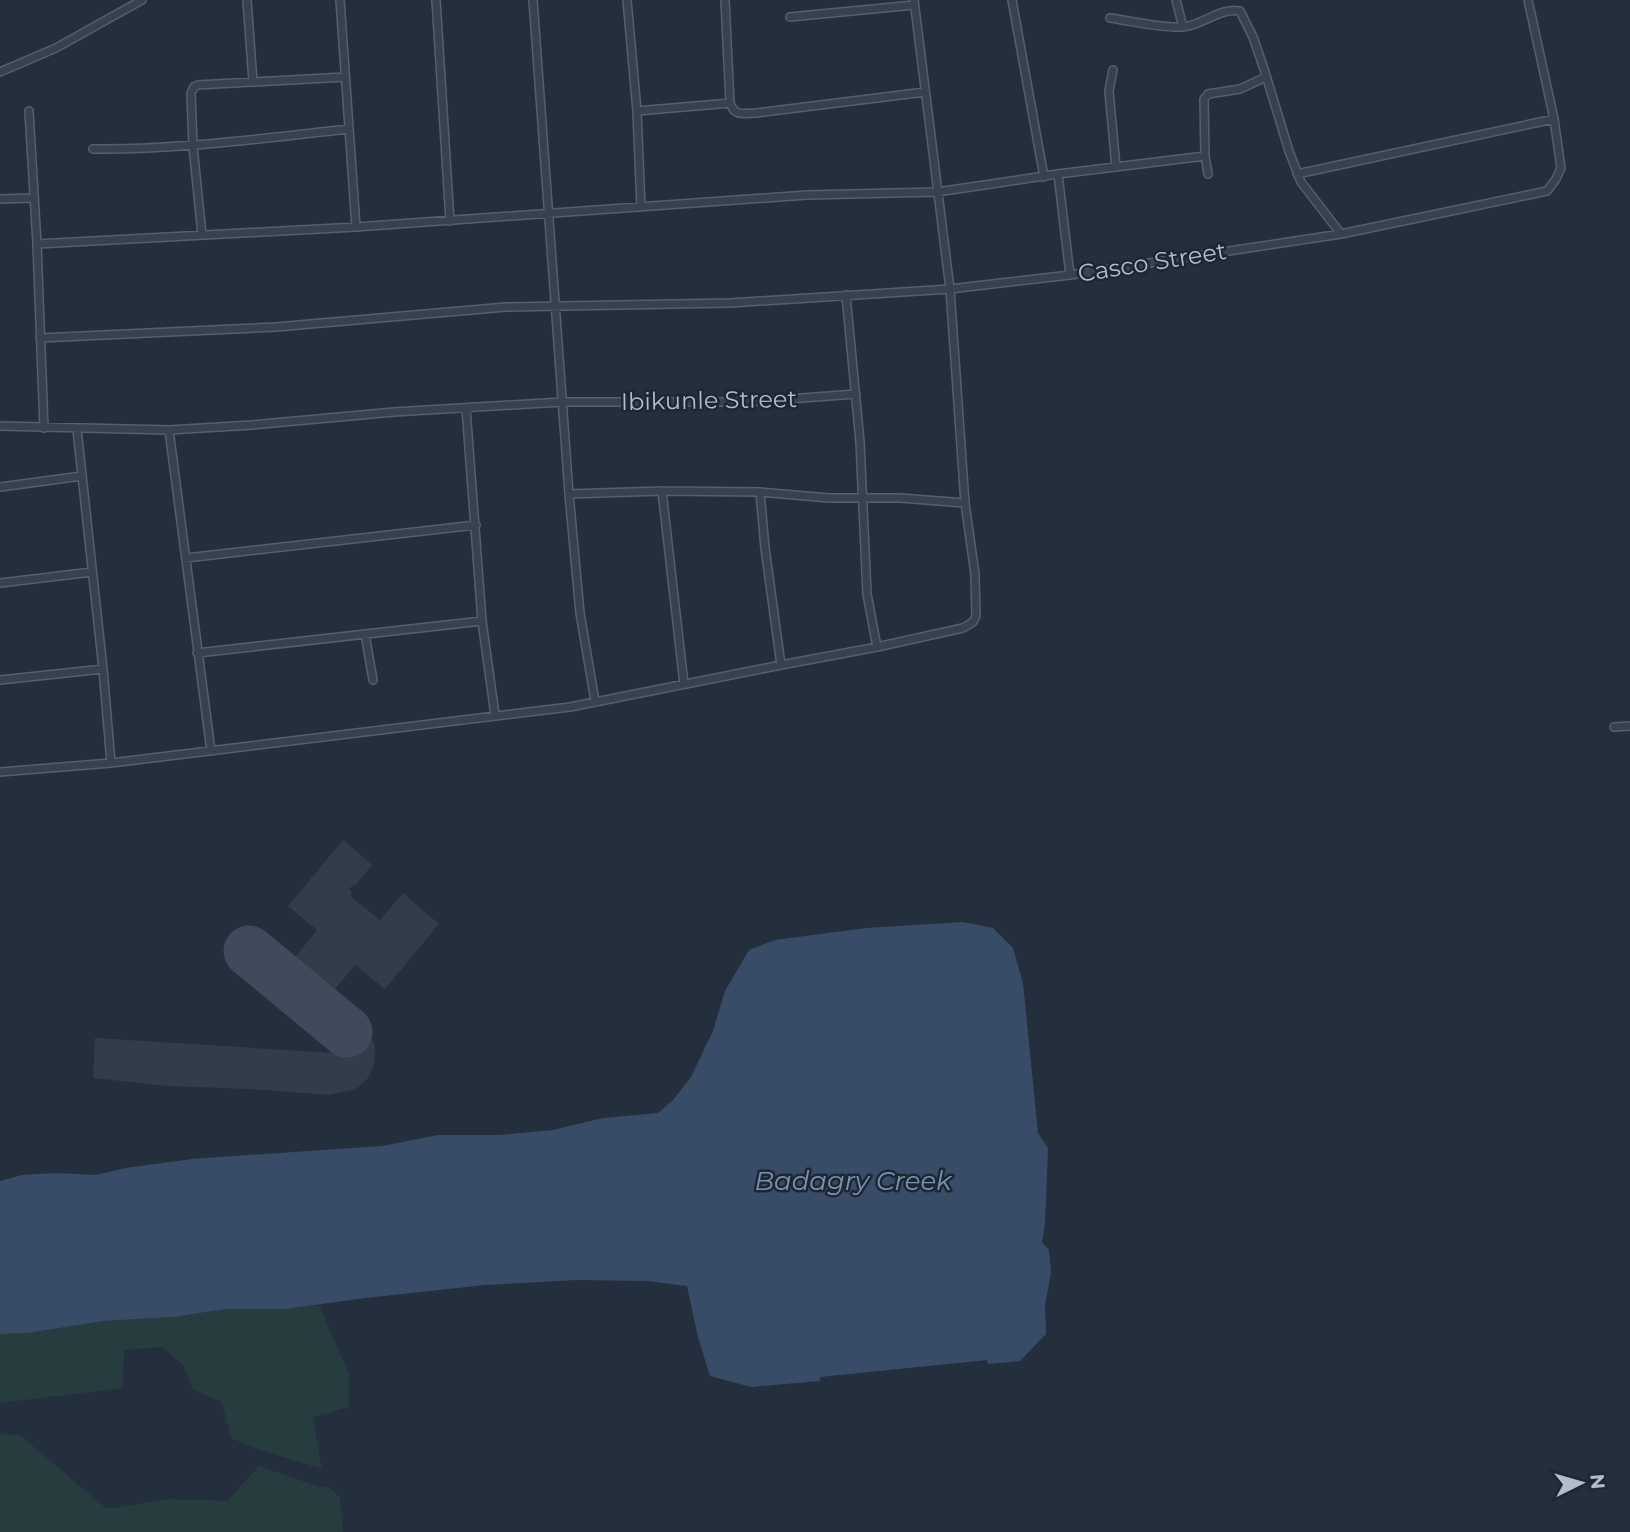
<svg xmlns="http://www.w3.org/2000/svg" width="1630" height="1532" font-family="Montserrat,sans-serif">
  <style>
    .airport { fill: #323c4b }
    .green { fill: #263c3f }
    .water { fill: #394c67 }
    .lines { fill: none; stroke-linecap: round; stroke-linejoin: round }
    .runway { stroke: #3f4a5a; stroke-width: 51 }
    .street-casing { stroke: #565f6c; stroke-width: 10 }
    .street { stroke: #38414e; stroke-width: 7 }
    .labels { text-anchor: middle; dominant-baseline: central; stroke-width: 5; stroke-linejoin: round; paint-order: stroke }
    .street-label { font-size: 24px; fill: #b4bcc9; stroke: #1d2633 }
    .water-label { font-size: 26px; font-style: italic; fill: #7c92b1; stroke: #1d2633 }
  </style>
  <rect width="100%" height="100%" fill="#242f3e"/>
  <path class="airport" d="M343,840L372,865L355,886L353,885L349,889L352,893L350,896L380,920L403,893L439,924L385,989L355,965L331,994L359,1018L334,1047L237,966L263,935L293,960L317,930L288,906Z
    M360,1022L370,1033L375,1047L374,1065L368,1078L359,1087L352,1090L329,1095L250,1089L167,1086L93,1078L95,1038L334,1053Z"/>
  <path class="green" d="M319,1305L349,1374V1407L313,1417L322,1469L254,1448L231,1438L222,1402L193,1390L184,1366L162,1347L124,1350L123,1388L0,1403V1334L28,1333L103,1321L173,1317L226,1309H286Z
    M0,1434L21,1436L107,1509L167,1499L227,1501L259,1466L319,1487L327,1486L340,1497L343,1532H0Z"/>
  <path class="water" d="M963,922L993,928L1013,948L1023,983L1038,1133L1048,1148L1045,1223L1042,1242L1049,1250L1051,1273L1045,1305L1046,1334L1020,1361L988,1364L987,1360L820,1377V1381L751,1387L710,1376L698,1337L687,1286L648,1281L576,1280L485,1285L365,1298L286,1309H226L173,1317L103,1321L28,1333L0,1334V1181L22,1175L55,1173L96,1175L126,1168L192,1159L382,1146L438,1135H499L553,1130L603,1118L658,1113L673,1100L691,1077L713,1031L725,991L749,950L775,940L866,928Z"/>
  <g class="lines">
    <path class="runway" d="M249,951L347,1032"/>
    <defs>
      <path id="street" d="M247,0L253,82
        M340,0L356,227
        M436,0L450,221
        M533,0L569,494L580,613L595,701
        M627,0L637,111L641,207
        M725,0L730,103
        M1012,0L1044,177
        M1176,0L1183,27
        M790,17L914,5
        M1110,18C1133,21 1158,28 1182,27C1202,26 1220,7 1240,11L1253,37L1264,69L1289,151L1301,182L1341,234
        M1113,70L1109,91L1116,167
        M0,72L56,48L142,0
        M29,111L37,244L44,428
        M637,111L730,103C735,117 743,113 756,113L925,92
        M93,149C179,150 264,138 349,129
        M1058,174L1070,275
        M1208,174L1205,156L1204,99L1208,94L1240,89L1266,77
        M1297,174L1554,119
        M0,199L33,198
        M202,235L193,146L191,93L194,87L198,85L345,77
        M37,244L356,227L807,195L937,192L1058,174L1205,156
        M846,295L860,442L867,594L877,647
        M40,338L276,327L506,307L730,303L950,289L1070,275L1341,234L1547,191L1556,179L1561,168L1554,119L1528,0
        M466,408L482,621L495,715
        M0,426L169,430L252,425L394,412L562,402H750L856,394
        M77,429L103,669L111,763
        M169,430L211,751
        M0,487L82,476
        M662,491L684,684
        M760,492L765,548L781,665
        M569,494L662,491L760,492L829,498H900L965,503
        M186,558L476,525
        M0,583L92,572
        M365,634L373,680
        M197,653L482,621
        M0,680L103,669
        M1614,727L1630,726
        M0,772L111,763L570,707L781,665L877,647L963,628L973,622L976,616L975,574L965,503L950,289L914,0"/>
    </defs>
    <use href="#street" class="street-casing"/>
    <use href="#street" class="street"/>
  </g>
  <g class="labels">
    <g class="street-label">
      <text transform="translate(1152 262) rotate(-9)">Casco Street</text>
      <text transform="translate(709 400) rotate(-1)">Ibikunle Street</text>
    </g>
    <g class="water-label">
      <text x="853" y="1181">Badagry Creek</text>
    </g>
  </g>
  <g transform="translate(1581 1483) rotate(85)" stroke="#1d2633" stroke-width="5" paint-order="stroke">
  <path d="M0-5L12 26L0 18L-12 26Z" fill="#b4bcc9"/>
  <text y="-10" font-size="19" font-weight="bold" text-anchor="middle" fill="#b4bcc9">N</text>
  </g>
</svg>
